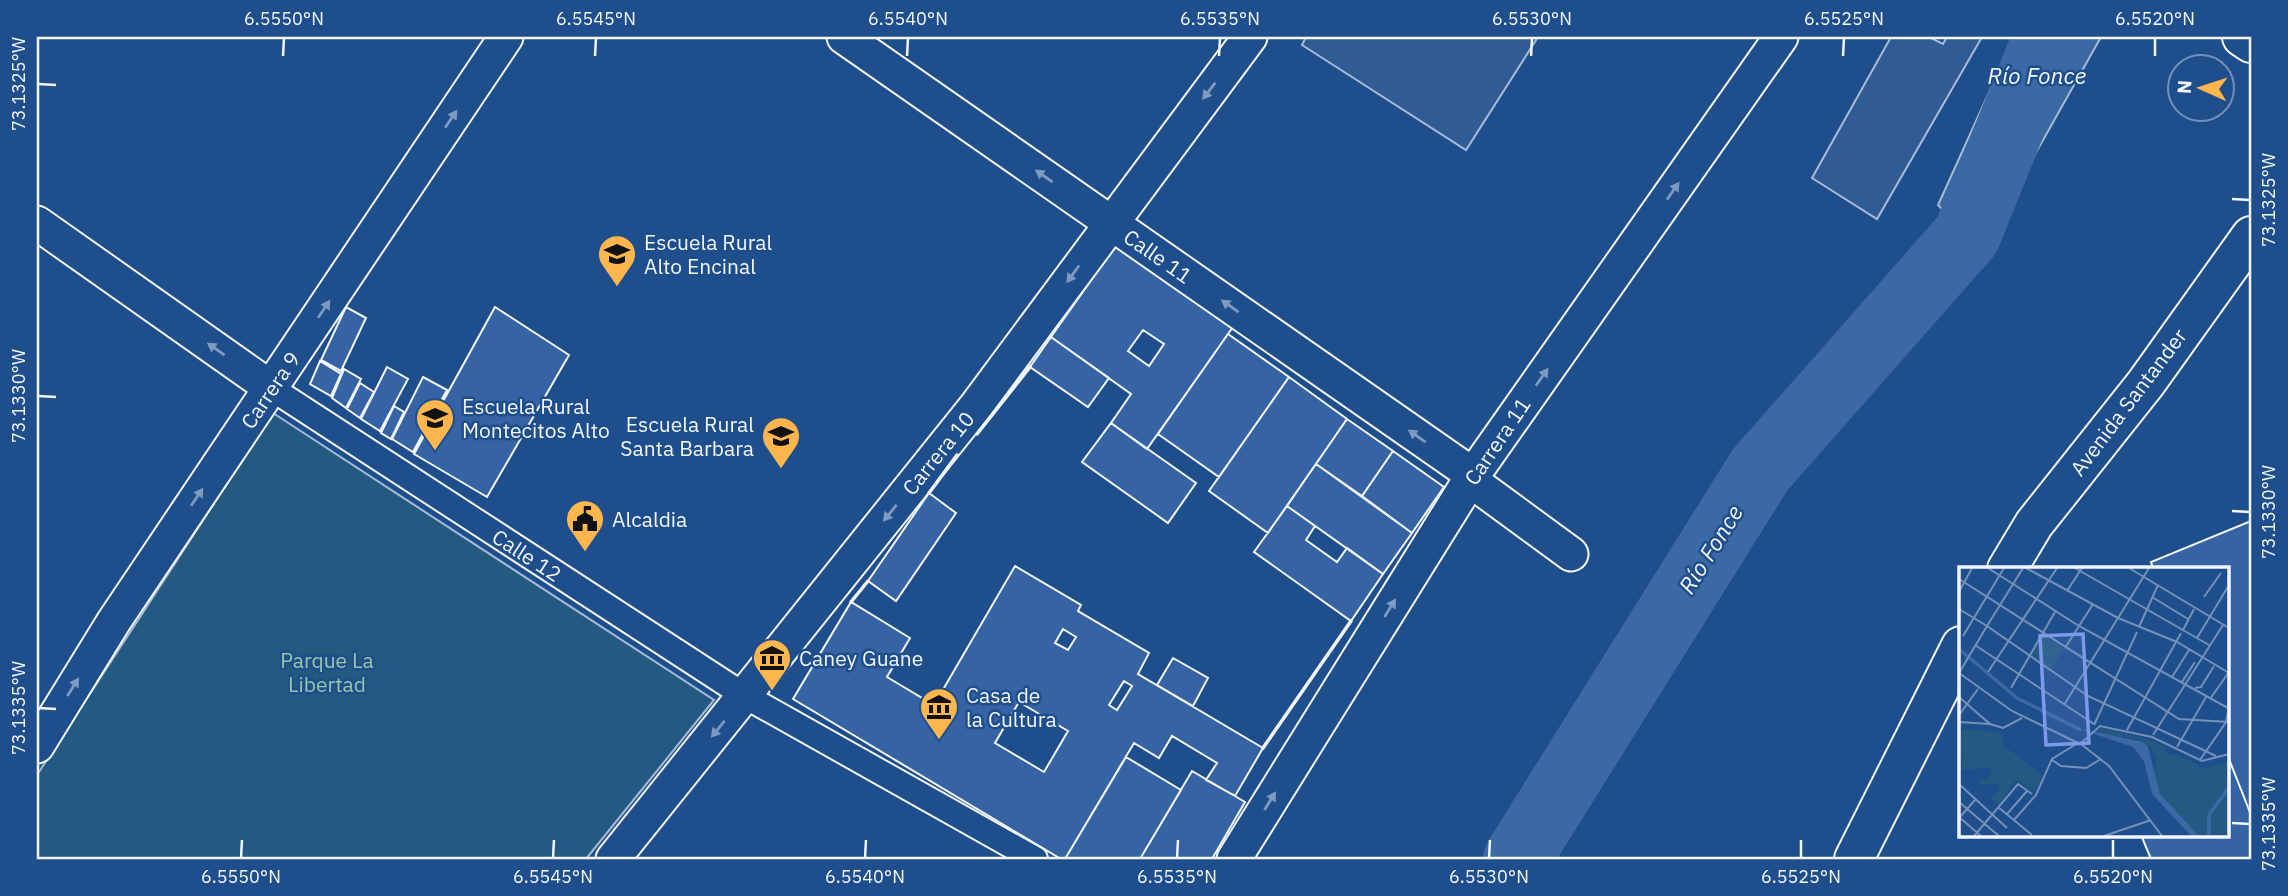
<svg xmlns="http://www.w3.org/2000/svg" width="2288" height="896" font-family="'IBM Plex Sans',sans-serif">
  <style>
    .green { fill: #245a82; stroke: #a8bbd7; stroke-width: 2 }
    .parking { fill: #305b95; stroke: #a8bbd7; stroke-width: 2 }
    .water { fill: #3b69a3; stroke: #a8bbd7; stroke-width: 2 }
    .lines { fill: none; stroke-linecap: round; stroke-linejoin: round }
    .river { stroke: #3b69a3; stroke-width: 68 }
    .building { fill: #3563a3; stroke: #f2f6ff; stroke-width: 2; fill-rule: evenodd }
    .pedestrian-casing { stroke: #f2f6ff; stroke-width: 28 }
    .minor-casing { stroke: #f2f6ff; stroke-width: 37 }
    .trunk-casing { stroke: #f2f6ff; stroke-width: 42 }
    .pedestrian { stroke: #1f4e8c; stroke-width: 24 }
    .minor { stroke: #1f4e8c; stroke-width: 33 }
    .trunk { stroke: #1f4e8c; stroke-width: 38 }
    .wall { stroke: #f2f6ff; stroke-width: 3.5 }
    .oneway { fill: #7e9ac0 }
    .ticks { fill: none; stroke: #f2f6ff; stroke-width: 2.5 }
    .labels { text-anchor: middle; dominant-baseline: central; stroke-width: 5; stroke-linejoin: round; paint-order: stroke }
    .poi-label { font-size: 21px; fill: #f2f6ff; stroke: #1f4e8c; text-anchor: start }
    .street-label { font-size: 21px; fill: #f2f6ff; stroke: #1f4e8c }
    .park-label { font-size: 21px; fill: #97c8a6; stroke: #1f4e8c }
    .water-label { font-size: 23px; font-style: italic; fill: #f2f6ff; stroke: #1f4e8c }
    .inset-river { fill: none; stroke: #3b69a3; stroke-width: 3.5 }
    .inset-road { fill: none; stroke: #7391ba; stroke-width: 2 }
    .view { fill: #7d9aea; fill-opacity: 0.15; stroke: #7d9aea; stroke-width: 3.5 }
    .inset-edge { fill: none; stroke: #f2f6ff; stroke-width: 3.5 }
    .neatline { fill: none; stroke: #f2f6ff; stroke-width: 2.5 }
    .ticks-label { font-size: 18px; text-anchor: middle; fill: #f2f6ff }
  </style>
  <rect width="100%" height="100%" fill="#1f4e8c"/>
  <path class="green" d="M273,413L714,700L586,859H37V775Z"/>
  <path class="parking" d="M1306,37H1538L1466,150L1302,45Z
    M1891,37H1929L1943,44L1947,37H1982L1877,219L1812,178Z"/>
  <path class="water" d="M2014,37H2101L1993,229L1967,235L1938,205Z"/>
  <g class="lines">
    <path class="river" d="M1517,859L1760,470L1967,235L2047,37"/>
  </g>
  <path class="building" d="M1118,242L1235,324L1147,449L1111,423L1131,394L1051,337ZM1143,330L1164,344L1149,366L1128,351Z
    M346,307L366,318L341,371L321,360Z
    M495,307L569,355L487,497L414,454Z
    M1228,334L1289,377L1219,477L1158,434Z
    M1051,337L1109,378L1088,407L1030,367Z
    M320,361L341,374L331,396L310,384Z
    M387,367L408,379L380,431L361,419Z
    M344,369L361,379L346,408L332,398Z
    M423,377L447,390L413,452L392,439Z
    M1289,377L1347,419L1268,533L1209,491Z
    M360,383L374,392L360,418L347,409Z
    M394,406L404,412L391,439L381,433Z
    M1347,419L1393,451L1362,496L1316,464Z
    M1111,423L1196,483L1168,523L1082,462Z
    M1393,451L1444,487L1412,533L1362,496Z
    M1316,464L1412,533L1383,574L1287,506Z
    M929,493L956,513L896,601L868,581Z
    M1287,506L1315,526L1306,540L1337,562L1347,548L1383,574L1351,621L1254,552Z
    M2251,521V815L2227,754V569H2153L2151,562Z
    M1015,566L1081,605L1078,611L1149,653L1138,674L1263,748L1235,796L1206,780L1217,763L1172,736L1159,758L1134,743L1065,859H1061L793,699L851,602L910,638L887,677L934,705ZM1063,629L1076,637L1068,650L1055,643ZM1124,681L1132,686L1117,710L1109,705ZM1019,702L1068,731L1044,772L995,743Z
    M1173,658L1208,678L1193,706L1157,685Z
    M2227,754L2251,815V859H2151L2141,835H2227Z
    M1126,757L1181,790L1140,859H1065Z
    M1192,771L1245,802L1212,859H1140Z"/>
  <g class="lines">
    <defs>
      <path id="pedestrian" d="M271,388L745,696L1035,859"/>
      <path id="minor" d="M844,37L1473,475
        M37,223L271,388
        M1470,480L1571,554
        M37,746L114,621L506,37
        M613,859L976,406L1250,37
        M1234,859L1473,475L1781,37"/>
      <path id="trunk" d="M2242,37L2251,43
        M2007,569L2034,524L2146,383L2251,236
        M1854,859L1961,646"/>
    </defs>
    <use href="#pedestrian" class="pedestrian-casing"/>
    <use href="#minor" class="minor-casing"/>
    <use href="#trunk" class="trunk-casing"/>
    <use href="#pedestrian" class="pedestrian"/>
    <use href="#minor" class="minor"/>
    <use href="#trunk" class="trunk"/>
    <path class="wall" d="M977,434L1030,367
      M929,493L957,455
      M851,602L868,581
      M1263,748L1351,621"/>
  </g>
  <defs><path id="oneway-solid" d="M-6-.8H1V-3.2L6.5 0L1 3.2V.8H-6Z" transform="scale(1.75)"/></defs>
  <g class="oneway">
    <use href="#oneway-solid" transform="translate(1209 91) rotate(127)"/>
    <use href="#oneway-solid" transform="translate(451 119) rotate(-56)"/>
    <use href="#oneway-solid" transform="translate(1044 176) rotate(-145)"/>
    <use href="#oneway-solid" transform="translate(1673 191) rotate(-55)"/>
    <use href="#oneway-solid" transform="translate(1073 274) rotate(126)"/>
    <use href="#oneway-solid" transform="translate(1230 306) rotate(-145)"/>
    <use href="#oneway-solid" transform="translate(324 309) rotate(-56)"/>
    <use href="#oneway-solid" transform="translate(216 349) rotate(-145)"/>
    <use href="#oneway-solid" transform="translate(1542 377) rotate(-55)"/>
    <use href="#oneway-solid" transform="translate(1417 436) rotate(-145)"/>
    <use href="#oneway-solid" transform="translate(197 497) rotate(-56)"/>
    <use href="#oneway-solid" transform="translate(890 513) rotate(129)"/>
    <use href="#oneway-solid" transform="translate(1390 608) rotate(-58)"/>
    <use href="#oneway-solid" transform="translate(73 687) rotate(-58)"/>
    <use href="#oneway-solid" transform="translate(718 729) rotate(129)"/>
    <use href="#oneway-solid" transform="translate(1270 801) rotate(-58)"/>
  </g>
  <path class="ticks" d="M283,56L284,38M595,56L596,38M907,56L908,38M1219,56L1220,38M1531,56L1532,38M1843,56L1844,38M2155,56V38M38,84L56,85M2232,199L2250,200M38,396L56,397M2232,511L2250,512M38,708L56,709M2232,823L2250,824M241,858L242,840M553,858L554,840M865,858L866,840M1177,858L1178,840M1489,858L1490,840M1801,858V840M2113,858V840"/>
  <defs>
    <symbol id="school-pin" viewBox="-11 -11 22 30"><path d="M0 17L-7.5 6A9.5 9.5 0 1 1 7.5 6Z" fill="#ffb74d" stroke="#1f4e8c"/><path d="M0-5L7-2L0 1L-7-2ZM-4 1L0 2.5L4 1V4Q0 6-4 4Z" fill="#111"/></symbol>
    <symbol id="civic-pin" viewBox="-11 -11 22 30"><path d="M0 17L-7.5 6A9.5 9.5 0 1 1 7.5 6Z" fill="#ffb74d" stroke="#1f4e8c"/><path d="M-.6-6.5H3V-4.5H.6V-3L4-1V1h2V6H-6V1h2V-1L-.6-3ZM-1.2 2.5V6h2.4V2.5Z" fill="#111"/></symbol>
    <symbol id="museum-pin" viewBox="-11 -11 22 30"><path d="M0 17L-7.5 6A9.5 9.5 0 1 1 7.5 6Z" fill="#ffb74d" stroke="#1f4e8c"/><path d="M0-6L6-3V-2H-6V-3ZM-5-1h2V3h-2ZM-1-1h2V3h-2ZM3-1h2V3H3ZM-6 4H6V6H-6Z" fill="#111"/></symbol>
  </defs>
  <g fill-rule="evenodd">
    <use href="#school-pin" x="595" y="232" width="44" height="60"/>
    <use href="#school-pin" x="413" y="396" width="44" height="60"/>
    <use href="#school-pin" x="759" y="414" width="44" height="60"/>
    <use href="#civic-pin" x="563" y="497" width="44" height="60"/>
    <use href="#museum-pin" x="750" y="636" width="44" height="60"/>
    <use href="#museum-pin" x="917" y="685" width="44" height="60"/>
  </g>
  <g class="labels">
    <g class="poi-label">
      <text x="644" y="242">Escuela Rural<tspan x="644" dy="24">Alto Encinal</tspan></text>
      <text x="462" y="406">Escuela Rural<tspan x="462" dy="24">Montecitos Alto</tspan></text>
      <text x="754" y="424" text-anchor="end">Escuela Rural<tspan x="754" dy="24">Santa Barbara</tspan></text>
      <text x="612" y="519">Alcaldia</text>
      <text x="799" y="658">Caney Guane</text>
      <text x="966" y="695">Casa de<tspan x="966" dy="24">la Cultura</tspan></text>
    </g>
    <g class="street-label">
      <text transform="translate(1158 256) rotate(35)">Calle 11</text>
      <text transform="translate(270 390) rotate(-56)">Carrera 9</text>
      <text transform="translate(2128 402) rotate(-53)">Avenida Santander</text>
      <text transform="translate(1497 441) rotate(-56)">Carrera 11</text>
      <text transform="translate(938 453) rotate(-51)">Carrera 10</text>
      <text transform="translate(527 555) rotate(33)">Calle 12</text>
    </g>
    <g class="park-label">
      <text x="327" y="660">Parque La<tspan x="327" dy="24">Libertad</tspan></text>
    </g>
    <g class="water-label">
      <text x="2037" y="75">Río Fonce</text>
      <text transform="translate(1710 549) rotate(-58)">Río Fonce</text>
    </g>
  </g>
  <g transform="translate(1959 567)">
    <rect width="270" height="270" fill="#1f4e8c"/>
    <path d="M84,69L105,81L92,103L72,88ZM143,161L195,174L205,179L208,188H219L246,202L269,195V269H240L201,227L195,203L198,192L191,180L180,172L143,167L139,163ZM17,162L43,167L44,178L83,208L76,224L57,213L40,237L31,231L41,221L39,216L17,218L33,207L31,201L3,203L0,163Z" fill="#245a82"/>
    <path d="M118,161L184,175L189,180L201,227L240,269H232L193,227L185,194L174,180Z" fill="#3b69a3"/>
    <path class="inset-river" d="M0,82L58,131L122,163M250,269V248L270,220"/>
    <path class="inset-road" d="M29,1L120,59L269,141M64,1L28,59L129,129L257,189M67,1L159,51L218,75L270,106M116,1L250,78M170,1L270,61M0,12L220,152L270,155M108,24L123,1M0,25L13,1M193,30L229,52M245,30L262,6M0,42L28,59L0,106M180,60L199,18M224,63L235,42M4,69L45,1M238,71L270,18M16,78L135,157M106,81L134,37M29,105L98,1M0,106L53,144L121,177L141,159L193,170L243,194L270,187M213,110L230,83M223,115L236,95M52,121L96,45M236,121L242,120L255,99M0,130L31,157L44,161L63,151M251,132L270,105M105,138L190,1M0,148L19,122M0,155L31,157M135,158L178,65M168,163L222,66M194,168L264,58M122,177L150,199L203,269M218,180L247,130M93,193L102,199L127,201L142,192M241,193L267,155L270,140M0,217L48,261M0,235L40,269M39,240L73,268M48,247L68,224M0,250L22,269M1,250L16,233M55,253L77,228L93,192L119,176M15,269L59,217L73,227M145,269L192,253"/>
    <path class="view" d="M124,67L130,176L87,178L81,69Z"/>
    <rect width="270" height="270" class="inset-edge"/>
  </g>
  <rect width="2288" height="896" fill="none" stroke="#1f4e8c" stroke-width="77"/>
  <g transform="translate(2201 88) rotate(273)"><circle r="33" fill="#1f4e8c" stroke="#7391ba" stroke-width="2"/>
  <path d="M0-5L12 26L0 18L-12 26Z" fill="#ffb74d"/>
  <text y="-10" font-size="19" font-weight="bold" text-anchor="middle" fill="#f2f6ff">N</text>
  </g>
  <rect x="38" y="38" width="2212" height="820" class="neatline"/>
  <g class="ticks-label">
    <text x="284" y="25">6.5550°N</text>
    <text x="596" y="25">6.5545°N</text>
    <text x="908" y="25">6.5540°N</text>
    <text x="1220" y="25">6.5535°N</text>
    <text x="1532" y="25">6.5530°N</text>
    <text x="1844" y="25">6.5525°N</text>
    <text x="2155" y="25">6.5520°N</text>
    <text transform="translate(19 84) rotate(-90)" y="6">73.1325°W</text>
    <text transform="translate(2269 200) rotate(-90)" y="6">73.1325°W</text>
    <text transform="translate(19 396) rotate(-90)" y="6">73.1330°W</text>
    <text transform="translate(2269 512) rotate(-90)" y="6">73.1330°W</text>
    <text transform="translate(19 708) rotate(-90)" y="6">73.1335°W</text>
    <text transform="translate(2269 824) rotate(-90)" y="6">73.1335°W</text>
    <text x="241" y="883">6.5550°N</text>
    <text x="553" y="883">6.5545°N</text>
    <text x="865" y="883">6.5540°N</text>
    <text x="1177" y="883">6.5535°N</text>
    <text x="1489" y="883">6.5530°N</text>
    <text x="1801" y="883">6.5525°N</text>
    <text x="2113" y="883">6.5520°N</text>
  </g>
</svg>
